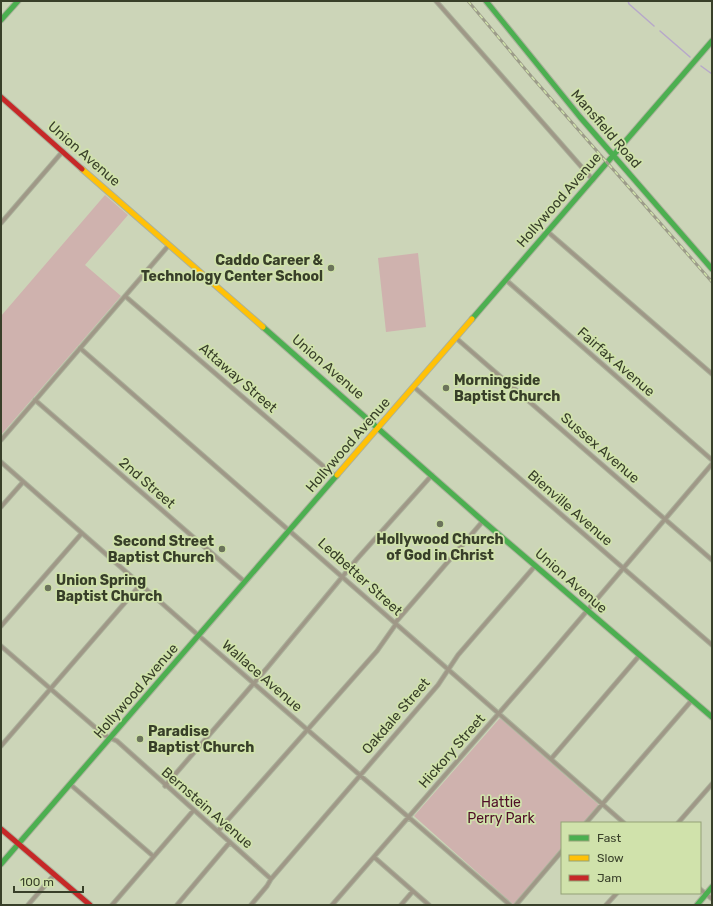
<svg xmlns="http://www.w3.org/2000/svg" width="713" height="906" font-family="Rubik,sans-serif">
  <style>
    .green { fill: #cfb2ae }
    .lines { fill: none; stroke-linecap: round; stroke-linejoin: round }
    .stream { stroke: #b7a8ca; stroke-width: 1.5 }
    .street-casing { stroke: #abb29b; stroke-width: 5.5 }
    .fast-casing { stroke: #abb29b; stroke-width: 7 }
    .slow-casing { stroke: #abb29b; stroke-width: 7 }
    .jam-casing { stroke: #abb29b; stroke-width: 7 }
    .street { stroke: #9f9887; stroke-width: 3.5 }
    .fast { stroke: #4caf50; stroke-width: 5 }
    .slow { stroke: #ffc107; stroke-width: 5 }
    .jam { stroke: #c62828; stroke-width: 5 }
    .rail-casing { stroke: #9c9c89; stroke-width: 3 }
    .rail { stroke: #d0e2ab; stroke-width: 1.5; stroke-dasharray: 4.5; stroke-linecap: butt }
    .poi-dot { fill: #6c745b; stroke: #d0e2ab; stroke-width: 1.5 }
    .labels { text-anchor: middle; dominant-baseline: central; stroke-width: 3.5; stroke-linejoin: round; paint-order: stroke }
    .street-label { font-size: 14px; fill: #383f29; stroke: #d0e2ab }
    .poi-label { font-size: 14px; font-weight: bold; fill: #383f29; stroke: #d0e2ab; text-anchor: start }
    .park-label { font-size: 14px; fill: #500e27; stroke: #d0e2ab }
  </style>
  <rect width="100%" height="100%" fill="#ccd5b8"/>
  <path class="green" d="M105,195L128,215L85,265L121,296L1,435V316Z
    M418,253L426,327L386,332L378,258Z
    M500,718L599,805L584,823H562V848L514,905L414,816Z"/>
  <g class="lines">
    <path class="stream" d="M628,1L629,4L654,26
      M660,31L690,57
      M701,66L712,74"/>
    <defs>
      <path id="street" d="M436,1L593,180
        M1,223L63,151
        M548,232L712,374
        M506,280L712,460
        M125,296L336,477
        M456,338L712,560
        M80,348L624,823
        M414,387L712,645
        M35,400L245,582
        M1,440L169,245
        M1,462L206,642L510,905
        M1,507L23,482
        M395,623L483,521
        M1,626L82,533
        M1,646L104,735L117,741L271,879
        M1,746L141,584
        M551,759L639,656
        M71,785L153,856
        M165,786L267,668L357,559L432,475
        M586,823L692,700
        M678,823L712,784
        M218,831L377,651L396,624
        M374,857L429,905
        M700,889L712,899
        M28,905L54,875
        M112,905L193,811
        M177,905L230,842
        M251,905L267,886L271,879L438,685L458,655L535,566
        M332,905L540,666L712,464
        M401,905L413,891
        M516,905L562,851
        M606,905L617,893"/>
      <path id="fast" d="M486,1L580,117L712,269
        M1,20L18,1
        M472,319L712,41
        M263,327L483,521L712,717
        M1,864L337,475
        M697,905L712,887"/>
      <path id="slow" d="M82,169L263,327
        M337,475L472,319"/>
      <path id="jam" d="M1,97L82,169
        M1,829L90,905"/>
    </defs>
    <use href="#street" class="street-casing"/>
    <use href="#fast" class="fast-casing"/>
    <use href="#slow" class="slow-casing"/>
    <use href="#jam" class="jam-casing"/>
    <use href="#street" class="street"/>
    <use href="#fast" class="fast"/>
    <use href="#slow" class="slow"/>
    <use href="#jam" class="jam"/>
    <defs>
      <path id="rail" d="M468,1L531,76L712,282"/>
    </defs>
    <use href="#rail" class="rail-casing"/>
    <use href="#rail" class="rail"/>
  </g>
  <g class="poi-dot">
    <circle cx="331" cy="268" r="4"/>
    <circle cx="446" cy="388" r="4"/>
    <circle cx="440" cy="524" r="4"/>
    <circle cx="222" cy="549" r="4"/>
    <circle cx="48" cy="588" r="4"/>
    <circle cx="140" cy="739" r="4"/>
  </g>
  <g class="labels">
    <g class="street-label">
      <text transform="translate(606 129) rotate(49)">Mansfield Road</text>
      <text transform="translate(84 154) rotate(41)">Union Avenue</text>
      <text transform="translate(559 200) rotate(-49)">Hollywood Avenue</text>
      <text transform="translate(616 362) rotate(41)">Fairfax Avenue</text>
      <text transform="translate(328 367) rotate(41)">Union Avenue</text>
      <text transform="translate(238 378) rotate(41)">Attaway Street</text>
      <text transform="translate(348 445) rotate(-49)">Hollywood Avenue</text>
      <text transform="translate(600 448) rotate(41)">Sussex Avenue</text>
      <text transform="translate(147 483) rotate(41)">2nd Street</text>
      <text transform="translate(570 508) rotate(41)">Bienville Avenue</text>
      <text transform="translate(360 577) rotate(42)">Ledbetter Street</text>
      <text transform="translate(571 581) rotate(41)">Union Avenue</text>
      <text transform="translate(262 676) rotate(41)">Wallace Avenue</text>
      <text transform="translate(136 691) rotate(-49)">Hollywood Avenue</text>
      <text transform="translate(396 716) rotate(-49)">Oakdale Street</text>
      <text transform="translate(452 751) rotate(-49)">Hickory Street</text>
      <text transform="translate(207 808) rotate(41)">Bernstein Avenue</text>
    </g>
    <g class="poi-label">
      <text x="323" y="260" text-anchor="end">Caddo Career &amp;<tspan x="323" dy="16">Technology Center School</tspan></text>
      <text x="454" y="380">Morningside<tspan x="454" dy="16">Baptist Church</tspan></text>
      <text x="440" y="539" text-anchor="middle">Hollywood Church<tspan x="440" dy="16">of God in Christ</tspan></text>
      <text x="214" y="541" text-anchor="end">Second Street<tspan x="214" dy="16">Baptist Church</tspan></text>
      <text x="56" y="580">Union Spring<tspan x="56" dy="16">Baptist Church</tspan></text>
      <text x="148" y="731">Paradise<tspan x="148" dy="16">Baptist Church</tspan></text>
    </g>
    <g class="park-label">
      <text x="501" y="802">Hattie<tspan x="501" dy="16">Perry Park</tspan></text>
    </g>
  </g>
  <rect width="713" height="906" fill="none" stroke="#383f29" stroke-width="4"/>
  <rect x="561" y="822" width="140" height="72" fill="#d0e2ab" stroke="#93a177"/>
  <rect x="569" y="835" width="20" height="6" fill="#4caf50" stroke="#93a177"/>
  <text x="597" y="842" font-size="12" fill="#383f29">Fast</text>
  <rect x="569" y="855" width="20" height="6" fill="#ffc107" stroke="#93a177"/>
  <text x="597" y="862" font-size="12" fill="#383f29">Slow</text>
  <rect x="569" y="875" width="20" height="6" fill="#c62828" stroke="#93a177"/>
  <text x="597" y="882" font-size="12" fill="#383f29">Jam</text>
  <path d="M14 886v6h69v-6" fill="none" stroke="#383f29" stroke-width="2"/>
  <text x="20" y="886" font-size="12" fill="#383f29" stroke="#d0e2ab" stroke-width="3" paint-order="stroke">100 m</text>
</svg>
